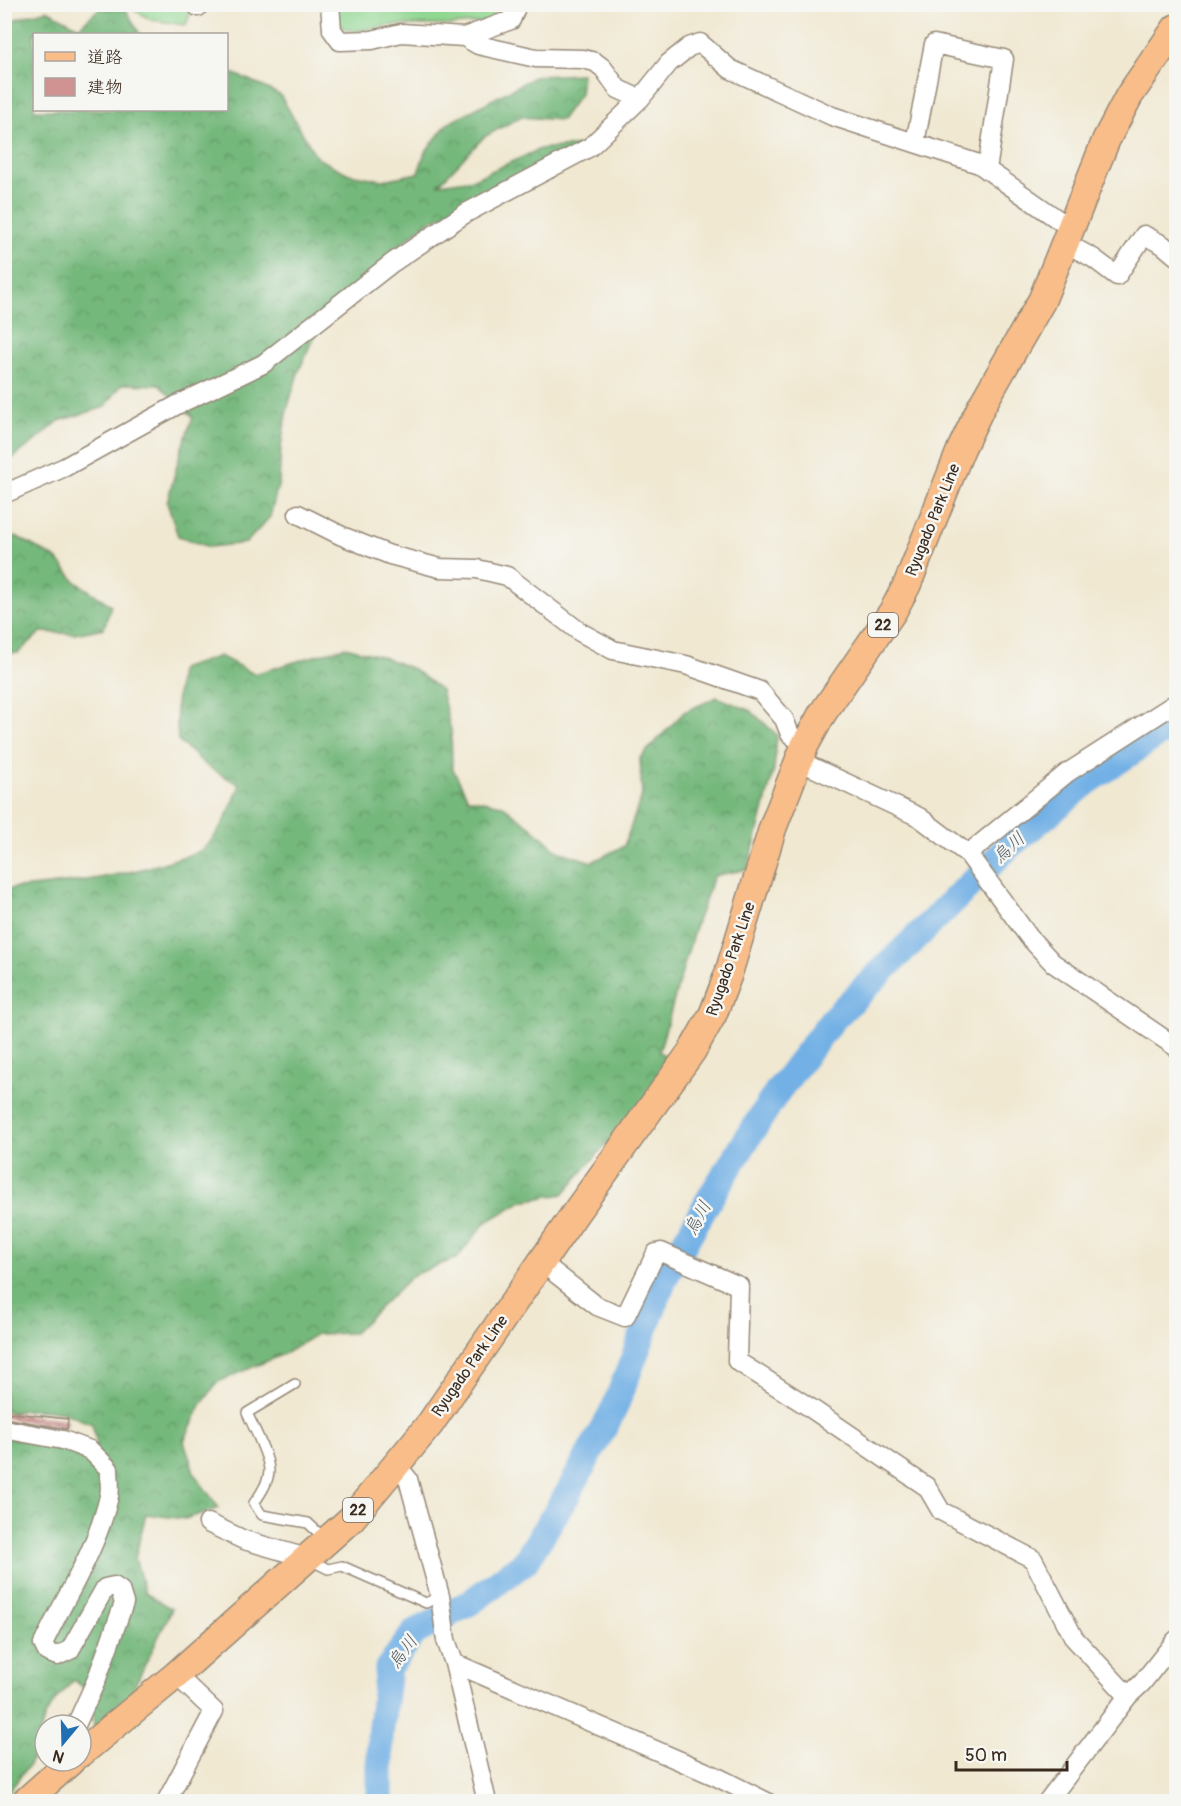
<svg xmlns="http://www.w3.org/2000/svg" width="1181" height="1806" font-family="Pangolin,'Klee One',sans-serif">
  <style>
    .forest { fill: url(#forest-crowns); stroke: #58714c; stroke-width: 1.5 }
    .park { fill: #90d791; stroke: #668058; stroke-width: 1.5 }
    .lines { fill: none; stroke-linecap: round; stroke-linejoin: round }
    .river { stroke: #72b0e5; stroke-width: 27 }
    .building { fill: url(#building-cross-hatch) }
    .service-casing { stroke: #968978; stroke-width: 12 }
    .minor-casing { stroke: #968978; stroke-width: 21 }
    .primary-casing { stroke: #968978; stroke-width: 30 }
    .service { stroke: #fff; stroke-width: 9 }
    .minor { stroke: #fff; stroke-width: 18 }
    .primary { stroke: #f8bd89; stroke-width: 27 }
    .labels { text-anchor: middle; dominant-baseline: central; stroke-width: 5; stroke-linejoin: round; paint-order: stroke }
    .shield { fill: #f6f6f2; stroke: #73675e; stroke-width: 1.5 }
    .shield-label { font-size: 15px; font-weight: bold; fill: #3b2a1e }
    .street-label { font-size: 16px; fill: #3b2a1e; stroke: #f6f6f2 }
    .water-label { font-size: 18px; font-style: italic; fill: #4e5964; stroke: #f6f6f2 }
  </style>
  <defs>
    <pattern id="forest-crowns" width="20" height="18" patternUnits="userSpaceOnUse" patternTransform="scale(1.5)"><rect width="20" height="18" fill="#74b87b"/><path d="M2 6a3 3 0 1 1 6 0M12 15a3 3 0 1 1 6 0" fill="none" stroke="#609664"/></pattern>
    <pattern id="building-cross-hatch" width="8" height="8" patternUnits="userSpaceOnUse" patternTransform="scale(1.5)"><rect width="8" height="8" fill="#d09392"/><path d="M0 0l8 8M0 8l8-8" fill="none" stroke="#aa7877"/></pattern>
  </defs>
  <rect width="100%" height="100%" fill="#f6f6f2"/>
  <filter id="ink" filterUnits="userSpaceOnUse"><feTurbulence type="fractalNoise" baseFrequency=".0167" numOctaves="2"/><feDisplacementMap in="SourceGraphic" scale="12" xChannelSelector="R" yChannelSelector="G"/><feConvolveMatrix kernelMatrix="1 2 1 2 8 2 1 2 1" color-interpolation-filters="sRGB"/></filter>
  <filter id="wash" filterUnits="userSpaceOnUse"><feTurbulence type="fractalNoise" baseFrequency=".008" numOctaves="4" result="noise"/><feDisplacementMap in="SourceGraphic" scale="24" xChannelSelector="R" yChannelSelector="G"/><feGaussianBlur stdDeviation="1.35" result="paint"/><feColorMatrix in="noise" values="0 0 0 0 0 0 0 0 0 0 0 0 0 0 0 0 0 1.4 0 .05"/><feComposite in="paint" operator="in"/></filter>
  <g filter="url(#wash)">
    <rect width="100%" height="100%" fill="#f0e8d1"/>
    <path class="forest" d="M100,8L126,10L140,34H34V110H226L227,71L249,80L280,95L317,158L349,174L383,180L418,173L425,152L447,124L536,76L582,74L580,94L561,120L520,117L484,137L439,184L474,179L540,149L593,144L515,186L430,221L396,248L371,276L318,327L298,373L287,410L281,447L279,482L270,517L246,543L209,547L178,536L167,503L181,450L193,417L159,385L122,384L105,407L59,421L43,435L5,464V16L12,20L47,10L79,27Z
      M16,536L57,559L76,582L111,605L104,628L75,634L41,632L18,653L5,654V542Z
      M345,647L380,656L413,669L441,690L451,730L452,767L468,798L502,805L531,827L558,851L592,862L624,846L642,795L640,758L684,712L717,697L751,711L777,735L774,769L748,869L714,876L695,927L659,1052L675,1061L652,1097L608,1142L563,1194L522,1201L485,1223L457,1258L413,1275L354,1333L317,1334L286,1353L218,1382L201,1405L184,1441L195,1475L219,1508L185,1519L146,1514L135,1558L145,1593L172,1609L123,1710L95,1739L91,1694L74,1680L57,1698L45,1716L35,1751L29,1765L5,1797V1438L97,1445L92,1424L59,1411L25,1410L5,1414V889C64,885 126,877 182,857C188,855 198,853 203,849C220,835 232,805 240,785L208,767L178,741L176,705L180,669L220,656L254,674Z"/>
    <path class="park" d="M126,5H193L186,25L151,20Z
      M334,5H487L498,21L451,25H391L356,31L345,29L337,22Z"/>
    <g class="lines">
      <path class="river" d="M380,1802V1736L388,1668L414,1633L471,1602L525,1562L568,1493L614,1409L665,1277L714,1191L777,1092L832,1020L1009,846L1087,782L1176,722"/>
    </g>
    <g id="blocks">
      <path class="building" d="M4,1412L68,1419L67,1429L4,1418Z"/>
    </g>
  </g>
  <g filter="url(#ink)">
    <use href="#blocks" fill-opacity="0" stroke="#968978" stroke-width="1.5"/>
    <g class="lines">
      <defs>
        <path id="service" d="M295,1384L247,1413C253,1426 270,1458 269,1472C268,1483 260,1495 254,1503L262,1515L308,1523L324,1538
          M310,1560L328,1569L342,1566L426,1603L440,1596"/>
        <path id="minor" d="M330,4L332,30L340,41L372,40L401,33L464,37L478,45L536,58L583,59L595,62L603,68L618,89L640,99
          M198,7L200,4
          M464,37L511,20L515,10L506,4
          M915,143L934,44L1004,59L987,170
          M1065,243L1093,258L1117,276L1144,235L1163,245L1176,256
          M4,494L65,467L177,405L263,364L392,263L466,213L590,147L640,99L669,63L689,47L700,43L730,69L832,116L979,164L1070,228
          M298,514L342,536L390,555L440,568L477,569L507,576L580,632L613,650L686,665L760,691L784,719L790,734L805,745
          M797,760L919,817L968,854L1029,937L1053,963L1176,1047
          M968,854L1067,773L1176,703
          M541,1262L597,1306L625,1317L656,1253L661,1252L739,1286L737,1361L809,1407L927,1487L941,1511L1033,1559L1074,1638L1128,1696
          M4,1429L63,1440L90,1450L109,1469C109,1478 111,1488 109,1496C97,1550 66,1595 43,1644L47,1652L57,1656L70,1650L105,1588L114,1586L120,1590L124,1603L96,1681L76,1725
          M396,1464L408,1479L440,1596L446,1640L454,1663L487,1802
          M208,1523L244,1540L307,1558
          M454,1663L715,1776L767,1802
          M166,1802L214,1711L176,1675
          M1047,1802L1128,1696L1142,1683L1176,1640"/>
        <path id="primary" d="M81,1753L176,1675L351,1519L430,1424L576,1212L692,1051L713,1014L728,975L773,827L805,745L822,714L893,611L907,585L961,449L981,407L1042,300L1106,140L1129,96L1176,28
          M25,1802L71,1761"/>
      </defs>
      <use href="#service" class="service-casing"/>
      <use href="#minor" class="minor-casing"/>
      <use href="#primary" class="primary-casing"/>
      <use href="#service" class="service"/>
      <use href="#minor" class="minor"/>
      <use href="#primary" class="primary"/>
    </g>
  </g>
  <g class="labels">
    <g class="shield">
      <rect x="868" y="613" width="30" height="24" rx="4.5"/>
      <rect x="343" y="1498" width="30" height="24" rx="4.5"/>
    </g>
    <g class="shield-label">
      <text x="883" y="625">22</text>
      <text x="358" y="1510">22</text>
    </g>
    <g class="street-label">
      <text transform="translate(933 520) rotate(-68)">Ryugado Park Line</text>
      <text transform="translate(731 959) rotate(-71)">Ryugado Park Line</text>
      <text transform="translate(470 1366) rotate(-55)">Ryugado Park Line</text>
    </g>
    <g class="water-label">
      <text transform="translate(1009 848) rotate(-42)">烏川</text>
      <text transform="translate(698 1218) rotate(-61)">烏川</text>
      <text transform="translate(403 1652) rotate(-53)">烏川</text>
    </g>
  </g>
  <rect width="1181" height="1806" fill="none" stroke="#f6f6f2" stroke-width="24"/>
  <rect x="33" y="33" width="195" height="78" fill="#f6f6f2" stroke="#aba49d" stroke-width="1.5"/>
  <rect x="45" y="52" width="30" height="9" fill="#f8bd89" stroke="#aba49d" stroke-width="1.5"/>
  <text x="87" y="63" font-size="18" fill="#3b2a1e">道路</text>
  <rect x="45" y="78" width="30" height="18" fill="#d09392" stroke="#aba49d" stroke-width="1.5"/>
  <text x="87" y="93" font-size="18" fill="#3b2a1e">建物</text>
  <g transform="translate(63 1743) rotate(199)"><circle r="28" fill="#f6f6f2" stroke="#aba49d" stroke-width="1.5"/>
  <path d="M0-4.5L10 22L0 15L-10 22Z" fill="#1f6fb2"/>
  <text y="-9" font-size="16" font-weight="bold" text-anchor="middle" fill="#3b2a1e">N</text>
  </g>
  <path d="M956 1761v9h111v-9" fill="none" stroke="#3b2a1e" stroke-width="3"/>
  <text x="965" y="1761" font-size="18" fill="#3b2a1e" stroke="#f6f6f2" stroke-width="4.5" paint-order="stroke">50 m</text>
</svg>
